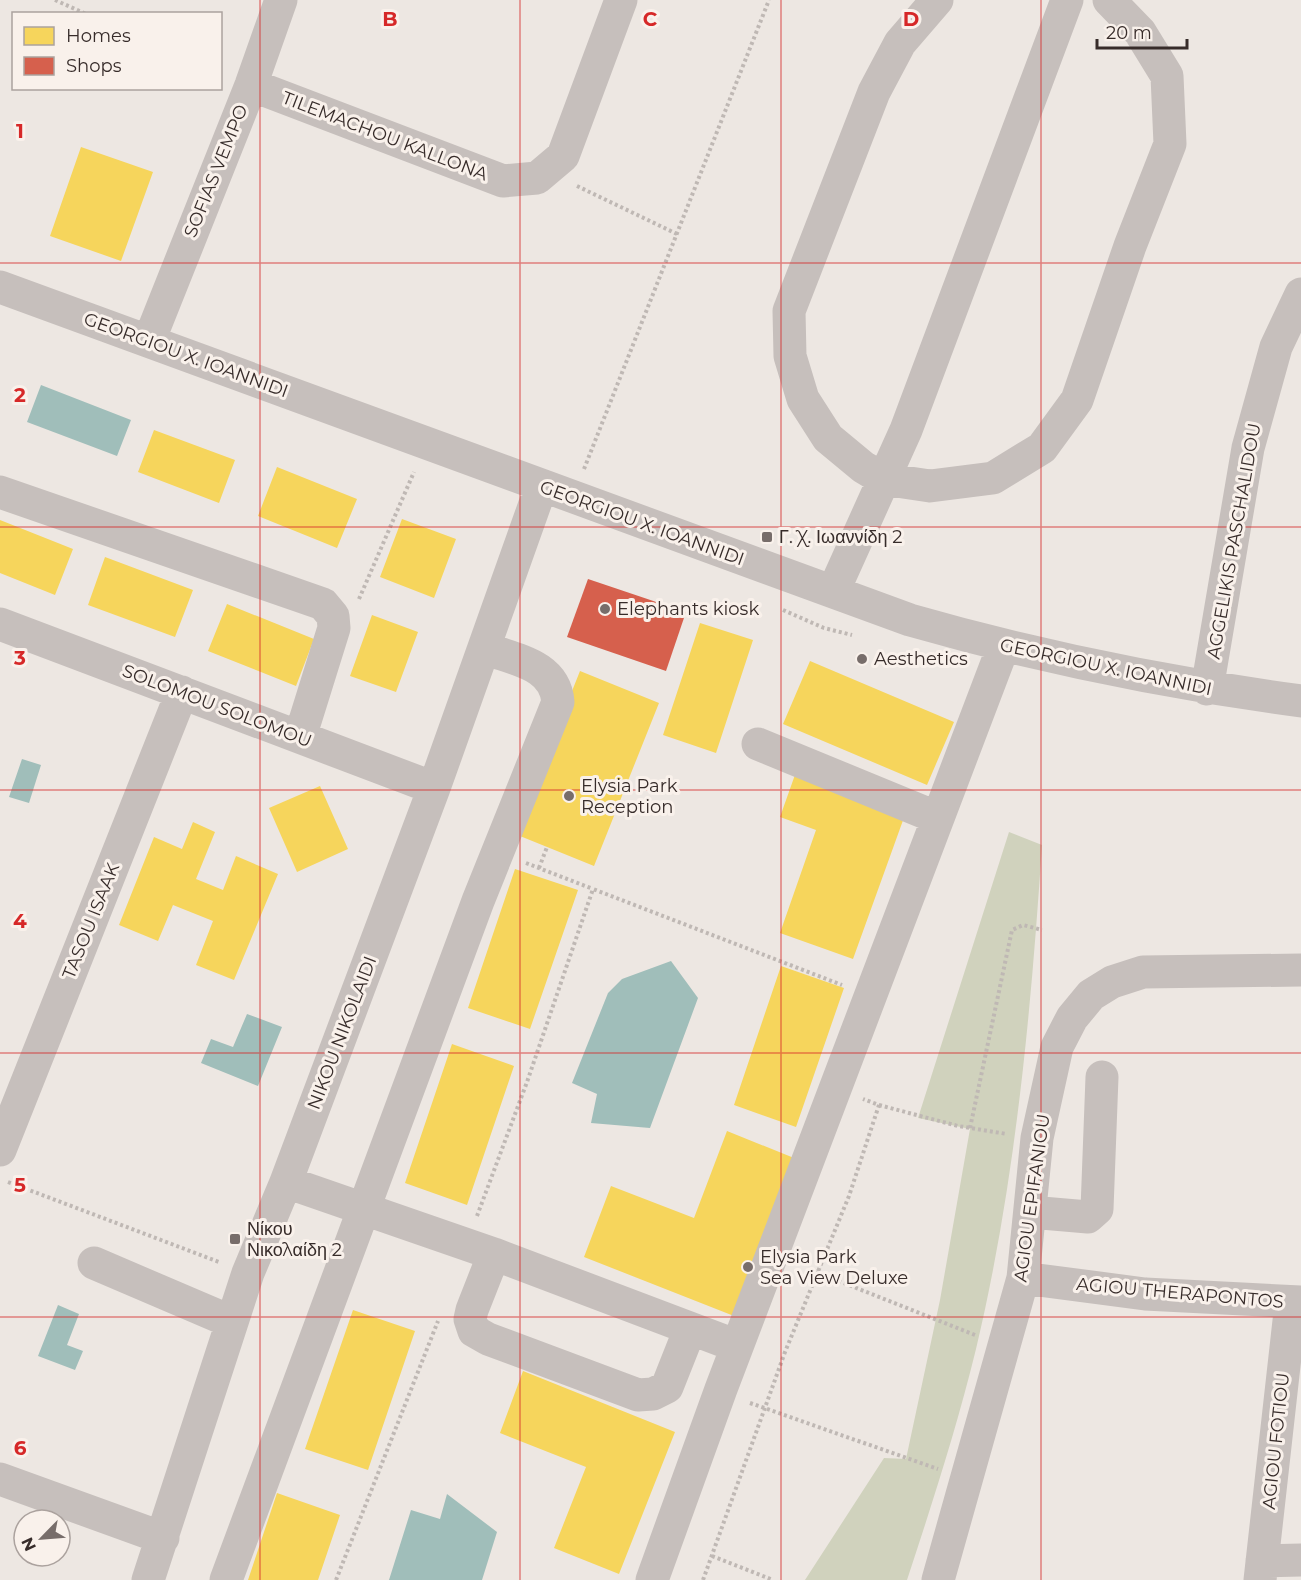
<svg xmlns="http://www.w3.org/2000/svg" width="1301" height="1580" font-family="Montserrat,sans-serif">
  <style>
    .green { fill: #d0d2bd }
    .water { fill: #a0beba }
    .homes { fill: #f6d55c }
    .shops { fill: #d6604d }
    .lines { fill: none; stroke-linecap: round; stroke-linejoin: round }
    .path { stroke: #bfb8b4; stroke-width: 4; stroke-dasharray: 3 3; stroke-linecap: butt }
    .minor { stroke: #c6bfbc; stroke-width: 33 }
    .grid { fill: none; stroke: #d62828; stroke-width: 1.5; stroke-opacity: 0.55 }
    .poi-dot { fill: #776d6a; stroke: #f9f1eb; stroke-width: 2 }
    .labels { text-anchor: middle; dominant-baseline: central; stroke-width: 6; stroke-linejoin: round; paint-order: stroke }
    .street-label { font-size: 18px; fill: #372c2a; stroke: #f9f1eb }
    .poi-label { font-size: 18px; fill: #372c2a; stroke: #f9f1eb; text-anchor: start }
    .grid-label { font-size: 20px; text-anchor: middle; font-weight: bold; fill: #d62828; stroke: #f9f1eb; stroke-width: 6; stroke-linejoin: round; paint-order: stroke }
  </style>
  <rect width="100%" height="100%" fill="#ede7e2"/>
  <path class="green" d="M1009,832L1042,845C1031,1013 1015,1185 976,1349C957,1427 932,1504 907,1580H805L884,1458L906,1459L940,1300L970,1129L918,1118Z"/>
  <path class="water" d="M41,385L131,420L117,456L27,422Z
    M22,759L41,765L29,803L9,797Z
    M671,961L698,998L650,1128L591,1123L597,1094L572,1083L608,993L622,979Z
    M247,1014L282,1027L258,1086L201,1063L211,1039L233,1047Z
    M58,1305L79,1314L67,1345L83,1351L75,1370L38,1356Z
    M447,1494L497,1532L482,1580H389L411,1510L440,1519Z"/>
  <path class="homes" d="M81,147L153,172L121,261L50,236Z
    M154,430L235,460L219,503L138,472Z
    M277,467L357,499L337,548L258,516Z
    M402,519L456,539L434,598L380,577Z
    M0,520L73,549L55,595L0,573Z
    M105,557L193,590L175,637L88,605Z
    M227,604L314,639L296,686L208,651Z
    M372,615L418,632L396,692L350,676Z
    M700,623L753,640L716,753L663,735Z
    M810,661L954,722L927,785L783,724Z
    M580,671L659,703L594,866L515,834Z
    M796,772L906,812L853,959L780,933L816,830L780,817Z
    M320,786L348,849L297,872L269,808Z
    M193,822L215,832L196,879L223,890L236,856L278,874L234,980L196,965L213,921L173,905L158,941L119,925L154,837L182,849Z
    M515,869L578,890L530,1029L468,1008Z
    M781,966L844,988L796,1127L734,1105Z
    M452,1044L514,1066L467,1205L405,1183Z
    M727,1131L794,1158L734,1316L584,1257L611,1186L694,1218Z
    M353,1310L415,1331L368,1470L305,1449Z
    M523,1371L675,1432L619,1574L554,1548L586,1467L500,1433Z
    M277,1493L340,1515L318,1580H248Z"/>
  <path class="shops" d="M588,579L686,612L666,671L567,637Z"/>
  <g class="lines">
    <path class="path" d="M55,0L86,14
      M577,186L677,234
      M584,469L769,0
      M359,599L414,472
      M783,610L824,628L852,635
      M526,863L593,889
      M539,868L547,847
      M879,1105L958,1126L1007,1134
      M970,1128L1012,930L1023,925L1042,930
      M8,1182L219,1262
      M477,1216L527,1082L593,889L842,985
      M816,1272L975,1335
      M750,1403L938,1469
      M712,1556L773,1580
      M336,1580L438,1321
      M703,1580L785,1352L849,1196L879,1105L863,1099"/>
    <path class="minor" d="M937,0L900,43L874,92L789,311L790,356L803,399L828,438L863,467L883,479L930,486L993,478L1042,448L1077,400L1130,246L1170,144L1167,76L1140,32L1109,0
      M251,85L503,181L537,178L563,156L621,0
      M0,287L910,620C1039,657 1168,683 1301,701
      M149,341L251,85L281,0
      M0,492L323,604L333,616L334,628L300,737
      M833,592L906,430L1067,0
      M0,624L434,788
      M1207,689L1248,448L1276,347L1301,294
      M758,744L938,818
      M0,1150L182,692
      M286,1182L494,1254L737,1346
      M1030,1212L1088,1217L1097,1209L1102,1077
      M494,1254L472,1310L470,1319L474,1331L488,1339L638,1395L653,1394L667,1387L690,1329
      M94,1263L232,1322
      M1023,1278L1145,1294L1301,1302
      M0,1479L163,1538
      M1262,1561L1301,1560
      M148,1580L248,1273L286,1182L434,788L541,487
      M226,1580L478,901L558,702C555,664 515,660 484,648
      M652,1580L721,1389L1003,647
      M938,1580L1023,1278L1037,1138L1057,1047L1072,1018L1091,995L1112,982L1143,972L1301,970
      M1260,1580L1291,1303"/>
  </g>
  <path class="grid" d="M260,0V1580M520,0V1580M781,0V1580M1041,0V1580M0,263H1301M0,527H1301M0,790H1301M0,1053H1301M0,1317H1301"/>
  <g class="poi-dot">
    <rect x="761" y="531" width="12" height="12" rx="3"/>
    <circle cx="605" cy="609" r="6"/>
    <circle cx="862" cy="659" r="6"/>
    <circle cx="569" cy="796" r="6"/>
    <rect x="229" y="1233" width="12" height="12" rx="3"/>
    <circle cx="748" cy="1267" r="6"/>
  </g>
  <g class="labels">
    <g class="street-label">
      <text transform="translate(385 136) rotate(21)">TILEMACHOU KALLONA</text>
      <text transform="translate(216 171) rotate(-68)">SOFIAS VEMPO</text>
      <text transform="translate(186 355) rotate(20)">GEORGIOU X. IOANNIDI</text>
      <text transform="translate(642 523) rotate(20)">GEORGIOU X. IOANNIDI</text>
      <text transform="translate(1234 541) rotate(-80)">AGGELIKIS PASCHALIDOU</text>
      <text transform="translate(1106 667) rotate(12)">GEORGIOU X. IOANNIDI</text>
      <text transform="translate(217 706) rotate(21)">SOLOMOU SOLOMOU</text>
      <text transform="translate(91 921) rotate(-68)">TASOU ISAAK</text>
      <text transform="translate(342 1033) rotate(-69)">NIKOU NIKOLAIDI</text>
      <text transform="translate(1032 1198) rotate(-82)">AGIOU EPIFANIOU</text>
      <text transform="translate(1180 1293) rotate(5)">AGIOU THERAPONTOS</text>
      <text transform="translate(1276 1441) rotate(-84)">AGIOU FOTIOU</text>
    </g>
    <g class="poi-label">
      <text x="779" y="537">Γ. Χ. Ιωαννίδη 2</text>
      <text x="617" y="609">Elephants kiosk</text>
      <text x="874" y="659">Aesthetics</text>
      <text x="581" y="786">Elysia Park<tspan x="581" dy="21">Reception</tspan></text>
      <text x="247" y="1229">Νίκου<tspan x="247" dy="21">Νικολαίδη 2</tspan></text>
      <text x="760" y="1257">Elysia Park<tspan x="760" dy="21">Sea View Deluxe</tspan></text>
    </g>
  </g>
  <g class="grid-label">
    <text x="390" y="26">B</text>
    <text x="650" y="26">C</text>
    <text x="911" y="26">D</text>
    <text x="20" y="138">1</text>
    <text x="20" y="402">2</text>
    <text x="20" y="665">3</text>
    <text x="20" y="928">4</text>
    <text x="20" y="1192">5</text>
    <text x="20" y="1455">6</text>
  </g>
  <rect x="12" y="12" width="210" height="78" fill="#f9f1eb" stroke="#aba29e" stroke-width="1.5"/>
  <rect x="24" y="27" width="30" height="18" fill="#f6d55c" stroke="#aba29e" stroke-width="1.5"/>
  <text x="66" y="42" font-size="18" fill="#372c2a">Homes</text>
  <rect x="24" y="57" width="30" height="18" fill="#d6604d" stroke="#aba29e" stroke-width="1.5"/>
  <text x="66" y="72" font-size="18" fill="#372c2a">Shops</text>
  <g transform="translate(42 1538) rotate(245)"><circle r="28" fill="#f9f1eb" stroke="#aba29e" stroke-width="1.5"/>
  <path d="M0-4.5L10 22L0 15L-10 22Z" fill="#776d6a"/>
  <text y="-9" font-size="16" font-weight="bold" text-anchor="middle" fill="#372c2a">N</text>
  </g>
  <path d="M1097 39v9h90v-9" fill="none" stroke="#372c2a" stroke-width="3"/>
  <text x="1106" y="39" font-size="18" fill="#372c2a" stroke="#f9f1eb" stroke-width="4.5" paint-order="stroke">20 m</text>
</svg>
